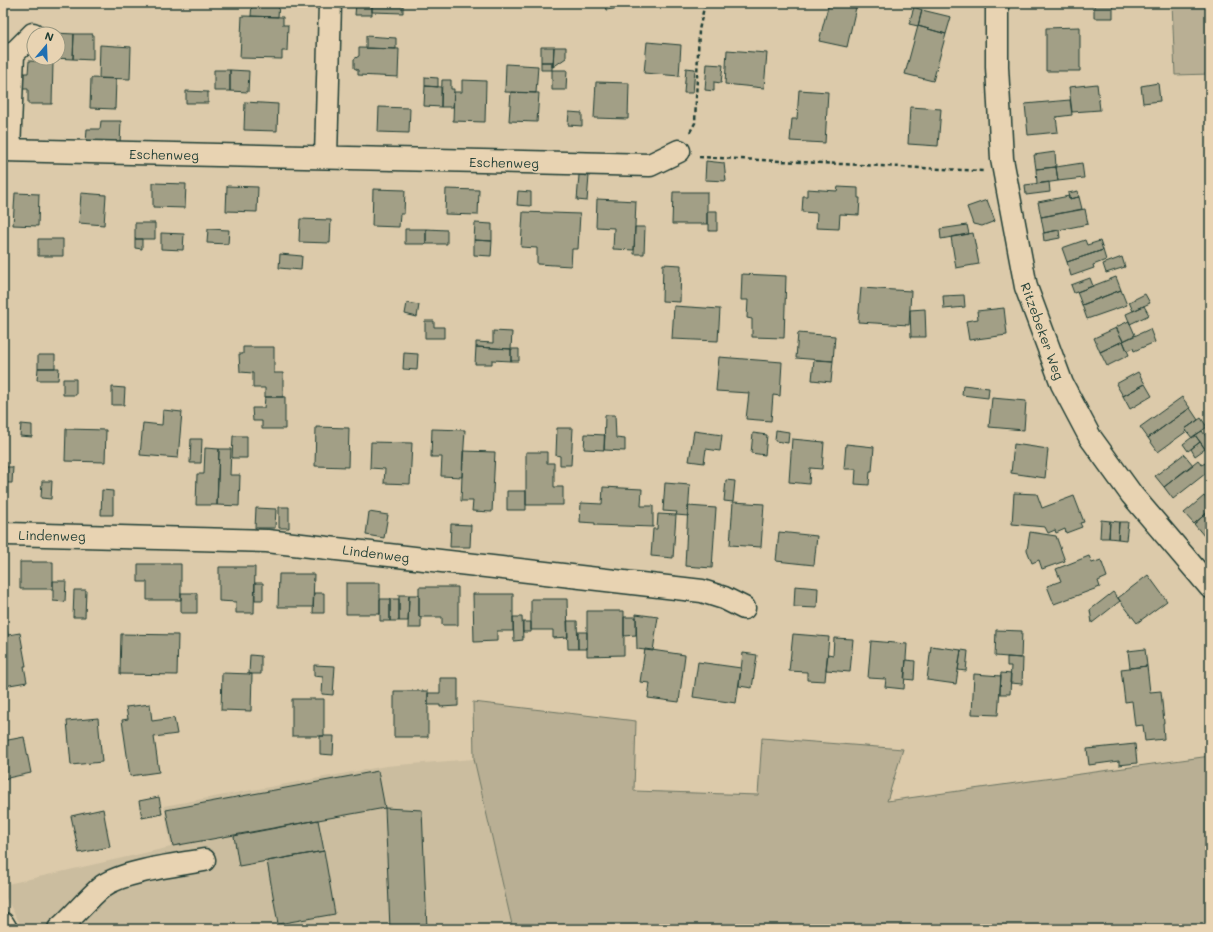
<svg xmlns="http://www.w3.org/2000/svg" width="1213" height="932" font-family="Mali,sans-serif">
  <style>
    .built { fill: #cbbd9f }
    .green { fill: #b9af94; stroke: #6c7664 }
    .building { fill: #a29f86; stroke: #1f3d34 }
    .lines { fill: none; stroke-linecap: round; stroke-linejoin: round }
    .minor-casing { stroke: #1f3d34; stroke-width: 25 }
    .path { stroke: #1f3d34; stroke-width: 2.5; stroke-dasharray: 4 3; stroke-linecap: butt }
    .minor { stroke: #e8d3b2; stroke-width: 22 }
    .labels { text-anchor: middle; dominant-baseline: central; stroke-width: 3; stroke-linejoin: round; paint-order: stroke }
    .street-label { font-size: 13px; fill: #1f3d34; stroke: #e8d3b2 }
  </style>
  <rect width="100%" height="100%" fill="#dccaaa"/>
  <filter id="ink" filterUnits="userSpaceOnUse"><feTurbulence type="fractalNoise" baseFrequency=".025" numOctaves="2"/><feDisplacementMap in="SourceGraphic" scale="8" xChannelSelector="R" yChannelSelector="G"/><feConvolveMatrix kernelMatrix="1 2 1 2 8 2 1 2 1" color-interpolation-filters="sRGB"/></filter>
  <g filter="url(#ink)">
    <path class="built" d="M474,759L513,929H23L3,893V885L171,847L164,806L386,766Z"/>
    <path class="green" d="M1172,3H1210V74L1175,75Z
      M473,702L636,721L634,791L758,795L762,738L903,749L887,801L1210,756V928L1209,929H513L474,759Z"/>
    <path class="building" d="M127,3H138V7H127Z
      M252,3H279L278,17L251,16Z
      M356,3H372V15H355Z
      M372,3H403V13L372,12Z
      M604,3H635V6L606,10Z
      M829,3H857L847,47L819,41Z
      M1094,3H1113V18H1094Z
      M914,7L922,10L918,26L909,24Z
      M922,10L951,17L946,34L918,26Z
      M242,16L283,17V25H288L287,51H282V59L240,58Z
      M918,26L946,34L933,81L905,74Z
      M1080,27V71H1046V28Z
      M55,33L74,34L73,59L54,58H58V34Z
      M74,34H93V60L73,59Z
      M366,36L396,38V49L366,48Z
      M647,42L681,45L679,76L644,73Z
      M100,45L131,47L130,79L99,78Z
      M541,47H554L553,67H552V62H541Z
      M554,47H566V58L553,67Z
      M359,48L399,49L398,77L358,75V70L354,68V59L359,56Z
      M727,50L767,53L764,88L725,84Z
      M29,61L53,62L52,104H28V89H23V73H28Z
      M541,62H552V70H541Z
      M506,64L538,66L536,93L505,92Z
      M707,64L723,65L721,83L714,82V91L705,90Z
      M686,68L695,69L693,93H684Z
      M214,70H230V91H214Z
      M230,70L249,71L248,92L230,91Z
      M552,70H567L566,90H552Z
      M425,77L438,78V87L425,86Z
      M91,78L116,79L115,109L90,108Z
      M442,80H451V89H454L453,107H441Z
      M462,80L486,81L485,122L453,121L454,92H462Z
      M596,82L629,83L628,119L594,118Z
      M1158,83L1160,101L1143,103L1141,86Z
      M1097,84L1100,110L1072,112L1069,87Z
      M425,86L441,87V107L424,106Z
      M799,90L828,92L825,143L790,141L792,119H797Z
      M186,91L208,92V103H186Z
      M511,92L539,93L537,122L509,121Z
      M1070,100L1072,115L1056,117L1058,132L1028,135L1025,104Z
      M245,102L278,104L277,131L244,130Z
      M379,107L410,108L409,133L378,132Z
      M910,107L941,109L938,146L908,144Z
      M569,112L582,113V126L568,125Z
      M101,121H121L120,144L86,143L87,129H100Z
      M1055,152L1056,167L1036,169L1034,155Z
      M706,161L724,163L726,181L705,180Z
      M1082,163L1084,178L1058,181L1056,167Z
      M1056,167L1058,181L1037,184L1036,169Z
      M579,175L589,176L587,201L577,200Z
      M1049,182L1050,192L1026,195L1025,185Z
      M153,183L186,184L185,208L153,207Z
      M227,186L258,187L257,212L226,211Z
      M838,187L858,188V198H860L859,215L840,214L839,229L816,228L817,213L802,212L803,196H807V189L837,191Z
      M373,189L405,190L404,214H400L399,227L372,226Z
      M446,189L479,190L478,215L445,214Z
      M518,191L531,192V206L517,205Z
      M1078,191L1079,197L1069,199L1068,193Z
      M673,192H707V224H672Z
      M15,193L39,194L38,226L13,225Z
      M81,193L106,195L104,225L79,223Z
      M1069,196V199L1079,197L1082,209L1041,217L1038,202Z
      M597,199L636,201L634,250L613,249L614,228L596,227Z
      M987,200L995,221L982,226L973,224L967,207Z
      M1085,209L1088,224L1044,233L1041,217Z
      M707,211H717V231H709V224H707Z
      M523,212L580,214L578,249H572L571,266L537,264V248L521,247Z
      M300,219L331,220L330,243L299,242Z
      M135,223H155V239H135Z
      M475,223L492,224V241L474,240Z
      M967,225L969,234L941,239L940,229Z
      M635,227H645L644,254H634Z
      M208,229L229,230L228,244L207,243Z
      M405,229H426V244H405Z
      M426,229L447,230V244H426Z
      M1059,230L1060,238L1044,241L1043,233Z
      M161,233L184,234L183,250L161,249Z
      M973,233L979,264L956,268L951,237Z
      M38,239H63V256H38Z
      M135,239H142V249L135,248Z
      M474,240L492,241L491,256L474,255Z
      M1085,240L1087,245L1100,241L1103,250L1067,262L1062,248Z
      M1103,250L1106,260L1093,265L1094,268L1071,276L1067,262Z
      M280,254L302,256L301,270L279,268Z
      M1122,257L1125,267L1106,273L1103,264Z
      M663,264L681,265L680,302L662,301Z
      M742,274L786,276L784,338L752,337V319L747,318L748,300H741Z
      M1116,277L1121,290L1082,305L1077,292Z
      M1090,278L1093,286L1074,293L1071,285Z
      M861,288L911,291L909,325L858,322Z
      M1121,290L1127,305L1087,319L1082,305Z
      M1145,294L1150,303L1133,311L1129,302Z
      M964,295L965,307L944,309L943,296Z
      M407,303L419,305L417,317L405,314Z
      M674,306L720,309L718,341L672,339Z
      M1144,306L1149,315L1130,324L1126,314Z
      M1004,308L1007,335L969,340L966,321L978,319L977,311Z
      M925,309L926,337H911L910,310Z
      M425,321H434V327H444V338H425Z
      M1129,321L1135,335L1123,341L1116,327Z
      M1116,328L1123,341L1100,352L1094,338Z
      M1150,329L1155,342L1134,351L1133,348L1127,351L1123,341Z
      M493,331L512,332L511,349L476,347V342L493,343Z
      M798,333L835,336L833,361L796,358Z
      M1123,341L1129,355L1107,366L1100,352Z
      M243,347H274V373H283V397H265V388H253V373L240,372L239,354H243Z
      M476,347L511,349V361L492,360V364H475Z
      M511,349H519V361H511Z
      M404,353L418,354L417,370L403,369Z
      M38,355H55V368H38Z
      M719,357L782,362L780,396L773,395L771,421L746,419L749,393L716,391Z
      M814,360L833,361L831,382L812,380Z
      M38,368H59L58,380H37Z
      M1138,372L1145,384L1123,396L1116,384Z
      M63,379H76V395H63Z
      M1145,384L1152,396L1130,409L1123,396Z
      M963,385L989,388L988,398L962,395Z
      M112,387L125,388L124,405H112Z
      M265,397H285V429H262V421H253L252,408H264Z
      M1182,397L1190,408L1148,438L1140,427Z
      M992,398L1026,401L1024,430L989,427Z
      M1190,408L1198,420L1185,429L1187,431L1158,452L1148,438Z
      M163,410L182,412L178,458L140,455L143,423L162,425Z
      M605,415H615L616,438L625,439V451L604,450Z
      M1201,418L1207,427L1192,438L1185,429Z
      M21,424L32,425V437L20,436Z
      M316,427L349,428L348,467L315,466Z
      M557,428H573L571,465H560V456L556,455Z
      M66,429L106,430L105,462L65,461Z
      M432,429L465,430L462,477L441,476L442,457H431Z
      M776,430L789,432L788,443L775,441Z
      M694,431L722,435L720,451L706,449L704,463L689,461Z
      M1202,431L1210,442V449L1207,451L1195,435Z
      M753,433L767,435L765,455L751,453Z
      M585,434L605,435L604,450L584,449Z
      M1195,435L1200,442L1188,451L1183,444Z
      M233,436H247V458H232Z
      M191,439H202L201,463H190Z
      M792,439L824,442L822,469L810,468L809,484L789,482Z
      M371,442L412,443L410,484L384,483L385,469L370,468Z
      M1200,442L1205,449L1195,456L1191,449Z
      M846,444L874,447L872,471H870L869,485L855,484L856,469H844Z
      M1014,444L1048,449L1045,478L1011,473Z
      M205,448L219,449L217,505H196L197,474H204Z
      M219,449H231L230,475H240L239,506L217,505Z
      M463,451L495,452L492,512L472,511L473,501H461Z
      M526,452H547V463H554V487H563V505H526Z
      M1184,454L1193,465L1164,487L1155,476Z
      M1198,460L1202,465L1205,463L1210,470L1173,499L1164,487Z
      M3,467H13L12,483H3Z
      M726,480L735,481L733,502L724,501Z
      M42,481H52L51,499L41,498Z
      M665,483L690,485L688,516L676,515L677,512L663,511Z
      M603,487L642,489L641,506H653V527L595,525V523L580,522L581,503L602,504Z
      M102,490L113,491V515H101Z
      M507,491H526V510H507Z
      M1014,493L1037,494L1042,508L1074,496L1084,522L1080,523L1082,527L1066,533L1065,529L1056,533L1055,530L1048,533L1045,527L1012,524Z
      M1204,496L1210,503V510L1194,524L1184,513Z
      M733,502L764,504L761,547L730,545Z
      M688,506L716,508L712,568L685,566Z
      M279,507H289V528H279Z
      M256,508L276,509L275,528H255Z
      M1210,510V532L1205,537L1194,524Z
      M369,512L388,515L384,538L366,535Z
      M658,514L676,515L673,558L651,556L653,529H657Z
      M1101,520L1110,521L1109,538H1100Z
      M1110,521L1119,522L1118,539L1109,538Z
      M1119,522H1128L1126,540L1118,539Z
      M451,524L471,525L470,547H450Z
      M779,532L817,536L814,565L776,561Z
      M1030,532L1056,536L1065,561L1042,569L1039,560L1032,563L1027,550Z
      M1089,556L1092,563L1101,560L1107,577L1098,581L1100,587L1054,604L1047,586L1061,581L1056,569Z
      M20,562H53V589H20Z
      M138,564H181V600H147V582H138Z
      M219,567H255L254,613H236V602L219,601Z
      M279,574H314L313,607H278Z
      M1148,575L1167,601L1137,623L1118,598Z
      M53,581H66L65,602L53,601Z
      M255,583H263V600H255Z
      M346,583H380V614H346Z
      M795,586L818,588L817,608L794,607Z
      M419,587H458V625H442V617H419Z
      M74,590H86L85,617H73Z
      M1113,592L1120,601L1092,623L1090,610Z
      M181,593H197V613H181Z
      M314,593H324V613H313Z
      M473,594H513V631H497V641L474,642Z
      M399,595H409L408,621H399Z
      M409,595H419V617H421V628H408Z
      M380,599H390V621H380Z
      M390,599H399V621H390Z
      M531,599H567L568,637L553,638V630H531Z
      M587,611H624V655L587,656Z
      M636,614L658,617L653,651L637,649Z
      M513,617H522L523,640L514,641Z
      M624,617H636V635L624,636Z
      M567,621H577L578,649H568Z
      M523,622H531V632H523Z
      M996,630L1022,631L1021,658L995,656Z
      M3,631H7L8,635L20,633L26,666H24L27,682L4,686Z
      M578,632H587V649H578Z
      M121,634L178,635L177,675L120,674Z
      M793,634L829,637L825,681L807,680V672L789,671Z
      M834,638L853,639L850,672L826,670L828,654L833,655Z
      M871,641L907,644L904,689L885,687L886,679L868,678Z
      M931,646L961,650L956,684L927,680Z
      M645,649L685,655L679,702L648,698L650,683L640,682Z
      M1145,649L1147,666L1130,668L1128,651Z
      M961,650L968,651L966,671L958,670Z
      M743,653L757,655L752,688L739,686Z
      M250,655L261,656V674H249Z
      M1007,657L1023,658L1022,684L1010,683L1011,666H1007Z
      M906,660L915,661L914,680L904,679Z
      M698,662L741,668L736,703L693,697Z
      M314,665L335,666L333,695L322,694L323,677L314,676Z
      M1147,666L1150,692L1161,691L1164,723H1163L1164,739L1145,741L1143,725L1135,726L1132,701L1125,702L1121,669Z
      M222,673L252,674L251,711L221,710Z
      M1001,673L1011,674L1010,694H1000Z
      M974,674L1001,676L998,715L972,714Z
      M440,678H458V706L440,707V705H428V693H440Z
      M394,691H428V737H394Z
      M292,699H324V736H292Z
      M150,704L152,721L174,718L177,734L154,737L159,772L130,776L122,720L128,719L126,707Z
      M98,718L102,762L71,765L67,721Z
      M320,736H334L333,755L320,754Z
      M24,737L31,773L3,779V741Z
      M1135,744L1137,763L1119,765V761L1089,765L1087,749Z
      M378,771L385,808L173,846L166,810Z
      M159,797L162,814L142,818L139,801Z
      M385,808L422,810L427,929H390Z
      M103,809L110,847L79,853L71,816Z
      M318,820L324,851L239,866L234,836Z
      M324,851L335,914L278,924L267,861Z"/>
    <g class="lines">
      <defs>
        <path id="minor" d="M997,3V67L1002,159L1026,287L1062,384L1090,437L1132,495L1210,587
          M3,150L650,165L679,151
          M9,150L13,54L33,34
          M326,157L330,3
          M3,533L7,534L267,541L702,591L724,598L744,608
          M3,924L6,929
          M59,929C75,915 87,899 103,886C124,871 177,865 204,860"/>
      </defs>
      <use href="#minor" class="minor-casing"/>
      <path class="path" d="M690,132L695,123L699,30L705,3
        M699,157L983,171"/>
      <use href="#minor" class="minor"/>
    </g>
  </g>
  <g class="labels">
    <g class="street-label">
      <text transform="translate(164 154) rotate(1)">Eschenweg</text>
      <text transform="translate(504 162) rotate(1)">Eschenweg</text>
      <text transform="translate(1043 331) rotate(70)">Ritzebeker Weg</text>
      <text transform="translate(52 535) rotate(1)">Lindenweg</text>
      <text transform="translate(376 553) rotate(7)">Lindenweg</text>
    </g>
  </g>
  <rect width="1213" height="932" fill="none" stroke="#e8d3b2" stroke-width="16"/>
  <rect x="8" y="8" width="1197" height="916" fill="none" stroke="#1f3d34" stroke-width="1.5" filter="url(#ink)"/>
  <g transform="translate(46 46) rotate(19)"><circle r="19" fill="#e8d3b2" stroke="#989780"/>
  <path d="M0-3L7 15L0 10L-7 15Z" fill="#1f6fb2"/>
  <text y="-6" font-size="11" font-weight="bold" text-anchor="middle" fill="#1f3d34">N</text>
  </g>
</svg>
